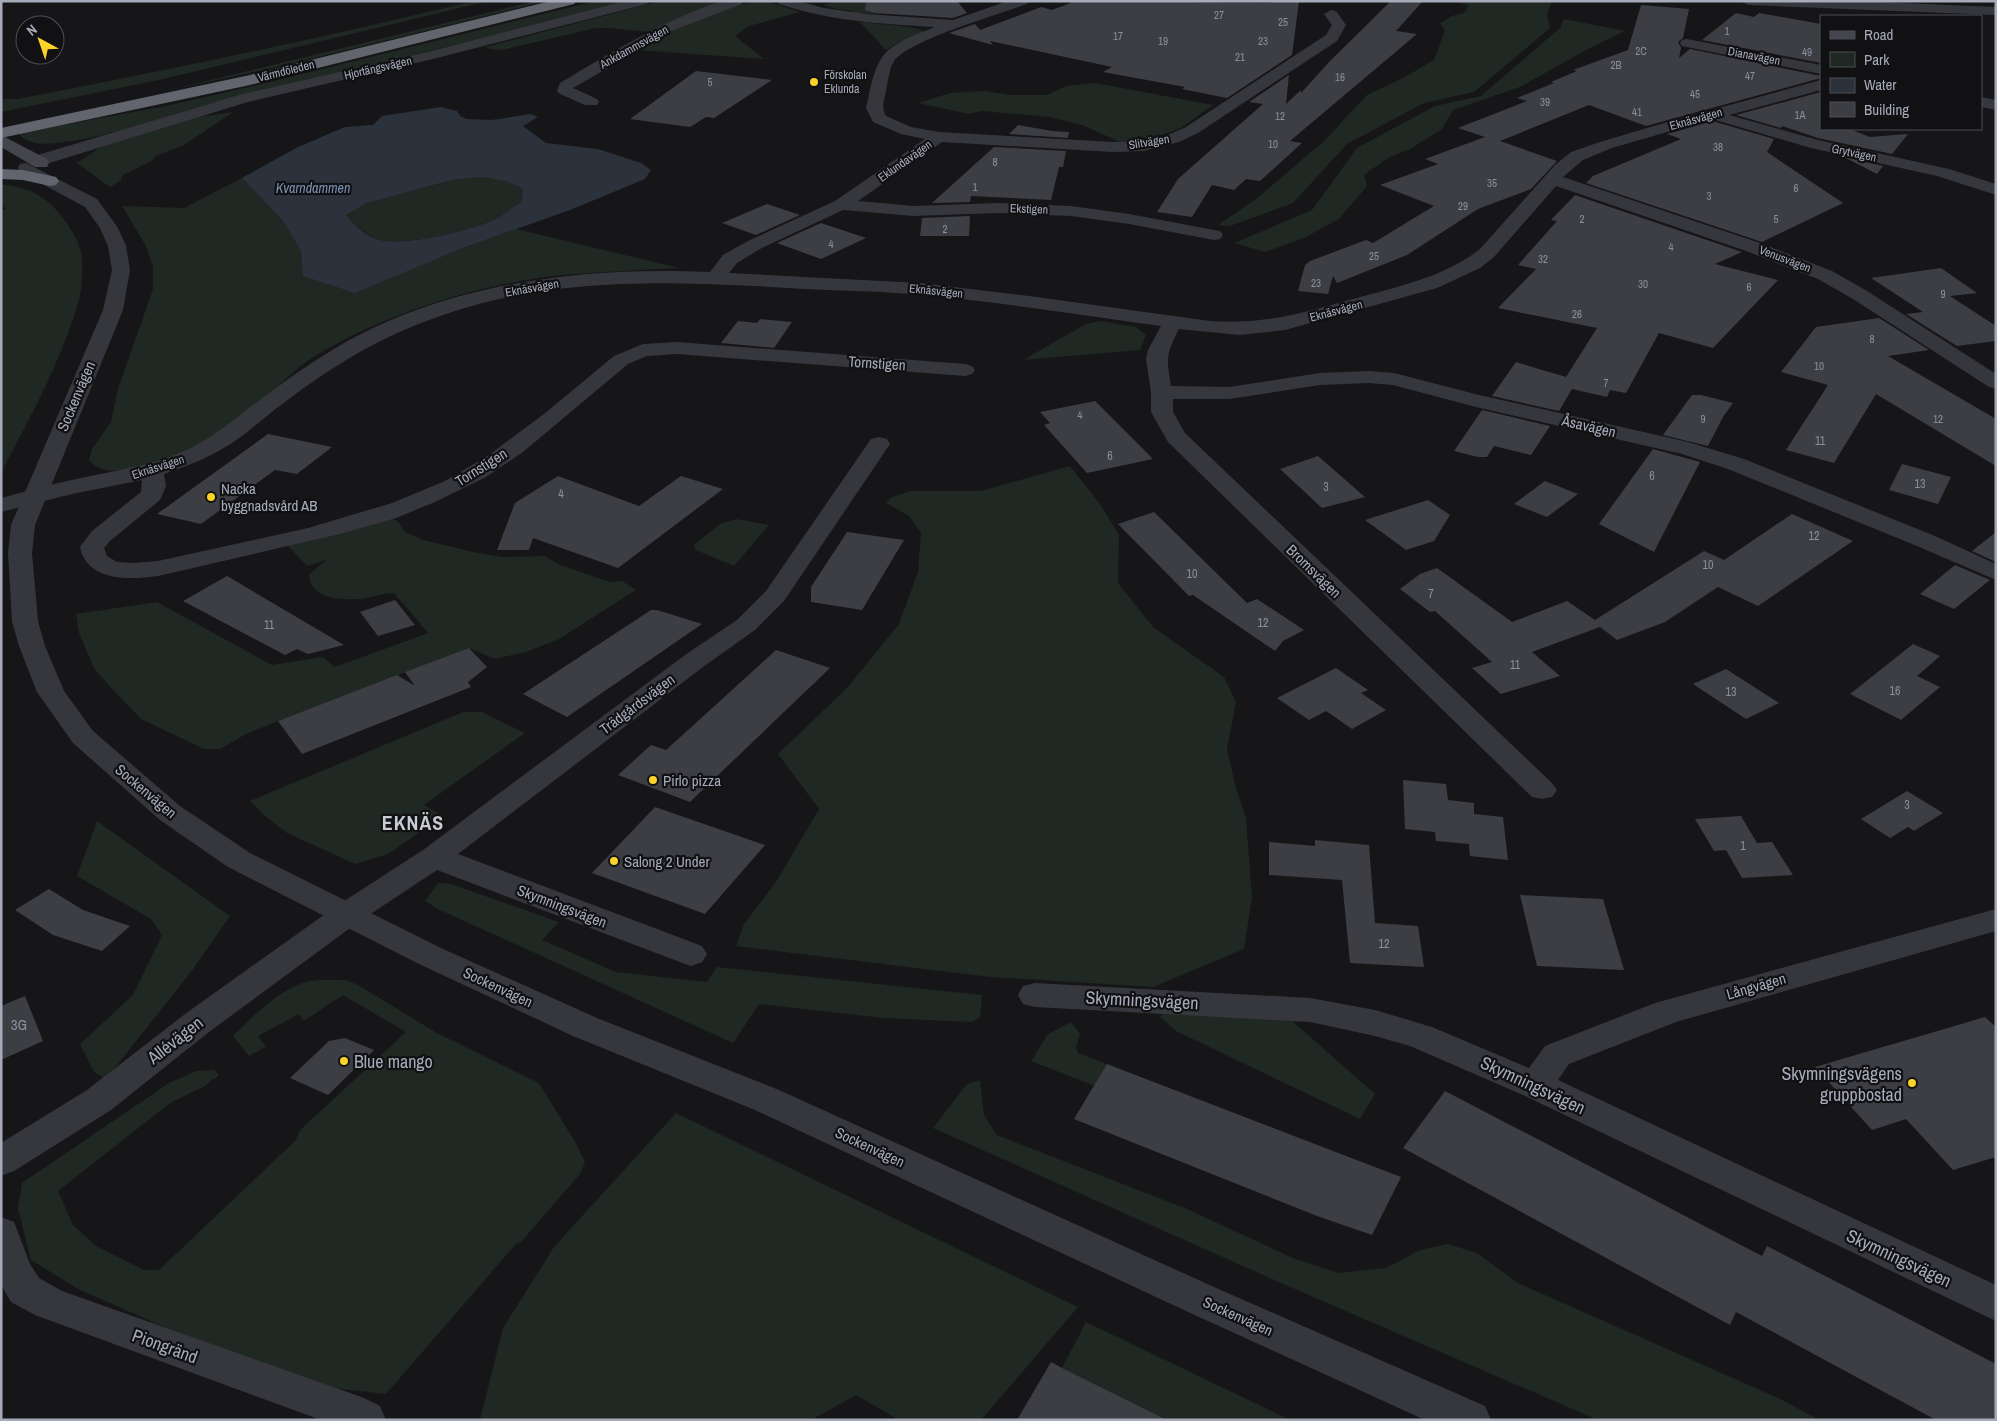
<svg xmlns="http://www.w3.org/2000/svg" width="1997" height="1421" font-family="'Archivo Narrow',sans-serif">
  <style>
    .green { fill: #1f2822 }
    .water { fill: #2b323c; fill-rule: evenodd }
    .building { fill: #3d3e43 }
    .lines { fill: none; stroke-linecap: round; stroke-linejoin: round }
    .minor { fill: #36373d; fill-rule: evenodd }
    .tertiary { fill: #36373d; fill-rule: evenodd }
    .secondary { fill: #44454d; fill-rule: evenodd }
    .motorway { fill: #62646e; fill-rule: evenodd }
    .poi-dot { fill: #fcd32a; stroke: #111113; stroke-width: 2 }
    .labels { text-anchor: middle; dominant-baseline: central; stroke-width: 4.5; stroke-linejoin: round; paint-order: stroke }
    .far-number-label { font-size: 11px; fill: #8c8f9c }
    .far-street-label { font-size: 12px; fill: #a7aab9; stroke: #111113 }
    .far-poi-label { font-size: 12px; fill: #a7aab9; stroke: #111113; text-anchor: start }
    .number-label { font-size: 12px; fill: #8c8f9c }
    .far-water-label { font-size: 14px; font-style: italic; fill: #7c92b5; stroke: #111113 }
    .street-label { font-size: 15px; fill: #a7aab9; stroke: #111113 }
    .poi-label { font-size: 15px; fill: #a7aab9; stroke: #111113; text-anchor: start }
    .near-number-label { font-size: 15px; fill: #8c8f9c }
    .near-street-label { font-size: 18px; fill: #a7aab9; stroke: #111113 }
    .near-poi-label { font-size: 18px; fill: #a7aab9; stroke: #111113; text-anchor: start }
    .district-label { font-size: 20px; font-weight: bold; letter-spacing: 1px; fill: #c8cad4; stroke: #111113 }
  </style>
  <rect width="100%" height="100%" fill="#161618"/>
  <path class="green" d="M473,1H489L159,80L1,112V99H17C170,70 322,38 473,1Z
    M536,1H547L286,65L166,91Z
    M595,1H630C494,37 358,68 221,101C167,114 111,138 56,143C43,145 26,144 18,133L166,106L274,81Z
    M660,1H730L689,14L648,32L610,28H596L502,50L490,49L486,47Z
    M753,1H767L800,12L749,26L735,36L764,59L635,50C671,29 712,12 753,1Z
    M838,1H904L934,15L849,13L853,11L836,9L823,5Z
    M1456,1H1552L1547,14L1550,28L1474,92L1424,103L1347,144L1293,203L1230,226L1218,225L1256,199L1324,141L1367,95L1405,77L1434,60L1445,31L1440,23L1452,16L1464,13L1469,6Z
    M1564,19L1625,31L1590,48L1520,87L1453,110L1442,129L1410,149L1388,158L1364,175L1367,186L1339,219L1304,238L1265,252L1234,243L1312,210L1357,148L1435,106L1481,96L1560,28Z
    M860,22L910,27L922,30V33L899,42L886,50Z
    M1095,83L1213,105L1181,128L1156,137L1120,142L1082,125L1050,117L982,111L969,114L918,103L950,93L984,91L1010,95H1047L1066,86Z
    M233,112L184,145L156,156L153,160L123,175L120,181L110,187L77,163L101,147L199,117Z
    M482,177L505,181L523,189L521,202C511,208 500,218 489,222C463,232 406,246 380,240C366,236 355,225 346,215L367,203L452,180Z
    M242,178L283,221L301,251L304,276L460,249L516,229L679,268C640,270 601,272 562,275C479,284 379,315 309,360C291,372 276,389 260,402C243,415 224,432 205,442C183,453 161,460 138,467C120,471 102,475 89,460L92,449L111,422L118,389L153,289V267L146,246L122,206L184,208Z
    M1,184C28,188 42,193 60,214C69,226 81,243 82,258C83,271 82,291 78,303C62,360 28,421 1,473V210L6,209L1,205Z
    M1101,321L1136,327L1146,335L1140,350L1023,360L1086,324Z
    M1070,466L1100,504L1119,535L1118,583L1153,627L1224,677L1236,702L1227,749L1236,788L1246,818L1252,897L1244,949L1153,987L990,977L736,946L744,924L776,882L819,809L778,754L847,688L899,624L918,572L921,533L909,516L886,503L890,498L910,491H981Z
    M390,517L399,522L405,532L423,540L473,552L503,557L545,556L560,565L610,582L622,581L636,590L559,639L526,652L495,659L469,648L278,721L246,734L220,749H204L141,719L116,693L95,670L79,633L76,614L157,602L272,665L322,657L335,667L428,633L394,593C382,593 371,598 359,599C340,600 311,599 309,575L326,560L307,566L288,546L333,535Z
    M736,519L769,525L734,566L696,550L694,545L720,524Z
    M463,712H482L525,733L424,805L444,816L388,854L355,864L287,833L265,816L250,801Z
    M97,821L230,916L191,972L106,1079L94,1072L80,1044L133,995L162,935L151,919L77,876Z
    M438,883L451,884L559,922L542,940L616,972L707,982L717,967L982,995L980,1017L972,1022L883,1018L759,1004L733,1043L440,910L425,901Z
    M346,980L358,985L437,1033L539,1083L577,1145L585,1162L580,1174L521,1242L515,1245L386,1394L313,1386L171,1330L78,1289L31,1260L18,1208L22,1183L169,1083L196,1071L214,1070L219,1075L215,1079H213L205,1086L170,1103L58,1191L73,1225L96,1246L144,1270H159L296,1140L300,1130L406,1032L343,995L304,1021L299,1014L258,1036L266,1047L249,1056L233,1036C252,1017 283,986 310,981C321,979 334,980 346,980Z
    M1165,1011L1290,1019L1375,1094L1360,1119L1176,1031L1160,1017Z
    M1071,1022L1080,1034L1076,1047L1078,1053L1107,1064L1095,1086L1031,1061L1048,1034Z
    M980,1080L984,1115L997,1135L1187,1209L1295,1259L1339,1273L1386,1268L1420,1250L1448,1244L1477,1253L1518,1283L1778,1398L1820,1420H1598L1281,1283L933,1128L967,1084Z
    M676,1113L1078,1307L981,1420H899L856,1395L811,1420H480L503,1328L554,1247Z
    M1086,1322L1290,1420H1167L1062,1368Z"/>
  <path class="water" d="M441,107L457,111L460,116L467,119L492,120L530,114L538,117L523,126L546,143L598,149L641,163L651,170L645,179L570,210L460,249L355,293L303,276L301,251L283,221L242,178L298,147L345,127L373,125L382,116ZM482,177L505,181L523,189L521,202C511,208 500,218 489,222C463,232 407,246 380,240C366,237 355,225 346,215L367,203L452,180Z"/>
  <path class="building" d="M866,1H957L967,13L953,18L875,13L865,10Z
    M1076,1L1271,3V1H1299L1292,55L1227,98L1182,89L1185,87L1103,72L1112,67L990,41L993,45L949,33L975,24L980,30L1041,7L1052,10Z
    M1391,1H1423L1396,31L1417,34L1290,141L1302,143L1260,181L1246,179L1234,190L1212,185L1192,217L1157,212L1178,179L1263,104L1249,102L1289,75L1286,104L1301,90V93L1330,61Z
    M1641,5L1689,9L1683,38L1678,42L1681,48L1679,58L1690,49L1821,76V78L1646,126L1589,105L1500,141L1557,161L1531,189L1478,209L1407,255L1337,283L1333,276L1328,294L1298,291L1305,265L1310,261L1366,240L1373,243L1434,206L1380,185L1438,164L1425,159L1485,137L1458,128L1527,101L1517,98L1554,83L1551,82L1577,71L1573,70L1628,50Z
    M1736,13L1754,17L1759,13L1821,24V63L1702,40Z
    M696,71L772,80L714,118L706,117L690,127L630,119Z
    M1821,92V129H1849L1870,137L1908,134L1892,154L1818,138L1782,126L1781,128L1736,115Z
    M1712,121L1774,139L1767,152L1843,203L1762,242L1586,183L1593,176L1681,139L1667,134Z
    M1018,125L1052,131L1069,132L1068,138L1009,134Z
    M994,147L1066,151L1063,167H1059L1051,200L971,196L970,202L932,203Z
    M1844,157L1883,166L1877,174Z
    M1575,195L1742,252L1715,264L1778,280L1713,348L1659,333L1626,393L1610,390L1607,397L1572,389L1559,411L1492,396L1516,362L1566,377L1597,328L1498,308L1536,269L1518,265L1557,221L1551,220Z
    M767,204L800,215L756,235L722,223Z
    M970,216L969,236H920L922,218Z
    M821,223L866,238L821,259L777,243Z
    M1941,268L1977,293L1950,296L1996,326V341L1957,346L1906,314L1923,312L1871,278Z
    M1879,318L1929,350L1888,356L1996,419V466L1876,394L1834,463L1786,450L1828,385L1781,372L1816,327Z
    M760,319L792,322L774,348L721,343L738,321L757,323Z
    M1692,395H1701L1733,403L1723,417L1708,446L1663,435Z
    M1095,401L1153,459L1087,473L1044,425L1050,423L1040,412Z
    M1482,410L1550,426L1531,455L1494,446L1487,457H1478L1454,451Z
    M268,434L332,447L297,474L275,470L201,524L157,514Z
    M1653,449L1700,462L1654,552L1599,524Z
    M1318,456L1365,497L1322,508L1280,469Z
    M1902,464L1951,477L1938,504L1889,490Z
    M558,476L639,506L681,476L723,489L618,568L533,538L529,550H497L515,503Z
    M1545,481L1578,494L1547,517L1514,504Z
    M1428,500L1450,515L1434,541L1406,550L1365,520Z
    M1154,512L1247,603L1257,599L1304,630L1283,641L1275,651L1193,595L1189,596L1118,524Z
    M1792,514L1853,541L1758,606L1718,587L1665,622L1617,640L1600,627L1532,652L1560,676L1501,694L1472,668L1492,662L1435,611L1430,612L1400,589L1420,574L1437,568L1512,622L1567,601L1595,620L1704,551L1724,560Z
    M847,532L904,540L862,610L811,602V587Z
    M1996,532V562L1972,551Z
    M1955,565L1990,580L1954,609L1920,594Z
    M227,576L344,645L308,654L297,649L285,655L183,601Z
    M395,600L415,625L378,636L360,612Z
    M651,610H657L702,624L567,717L523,694Z
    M1913,644L1940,656L1917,676L1940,687L1901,720L1850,694Z
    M469,648L487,667L468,682L471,687L302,754L278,721L397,675L415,686L405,672Z
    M776,650L830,668L690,802L618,775L651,745L666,750Z
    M1336,668L1368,690L1361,693L1386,710L1352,729L1326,711L1309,720L1277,698Z
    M1726,669L1779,703L1746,719L1693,684Z
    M1403,780L1446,784L1448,800L1474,803V814L1503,817L1508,860L1470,856L1469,844L1436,841L1435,832L1405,829Z
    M1907,791L1943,813L1914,831L1908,827L1890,838L1861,819Z
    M655,807L765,845L705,914L592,873Z
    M1741,816L1757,843L1772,842L1793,875L1742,878L1726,850L1714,851L1695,819Z
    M1315,840L1369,845L1375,923L1418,926L1424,967L1350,963L1342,880L1269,875V842L1315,846Z
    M49,889L83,910L130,926L102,951L53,935L15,910Z
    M1520,895L1603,899L1624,970L1537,966Z
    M25,996L43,1041L1,1060V1006Z
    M1985,1017L1996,1027V1157L1953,1170L1906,1119L1872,1130L1815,1067Z
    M345,1038L374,1050L328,1095L290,1078L329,1041Z
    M1107,1064L1401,1177L1372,1235L1317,1216L1074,1119Z
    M1445,1091L1762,1256L1767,1246L1996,1364V1420H1936L1736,1312L1730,1325L1403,1148Z
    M1051,1362L1062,1368L1167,1420H1017Z"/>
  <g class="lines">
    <path class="minor" d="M625,1H649L647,4L433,59L248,102L43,165H31L29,161L31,157L239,95L432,51Z
      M722,1H744L742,4L674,30L573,88L597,99L599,102L597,105H585L560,94L557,91L560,83C612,52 664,20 722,1Z
      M777,1H798L824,8L866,14L953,20L1008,1H1029L1027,4C1000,14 909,40 894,61C889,69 888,82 886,91C884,101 881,107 886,116L911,127L939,132L1113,142L1143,141L1168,135L1186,127L1326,35L1332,25L1324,14L1331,10L1336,11L1346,25L1337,41L1198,133L1179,142L1143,151L1113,152L942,142L858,201L914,206L998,203L1071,206L1129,214L1214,230L1220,231L1223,235L1220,239L1214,240L1129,224L1071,216L998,213L914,216L843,210L760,249L737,263L729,273L920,283L1029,296L1210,321C1268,325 1309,311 1364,296C1405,285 1447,275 1480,249L1555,165L1571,152L1600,142L1671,121L1821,80V90L1729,115L1818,140L1949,169L1996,184V195L1937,176L1811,148L1712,119L1612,148L1583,160L1563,177L1760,243L1832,271L1867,291L1996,374V389L1989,387L1853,299L1818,279L1746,251L1556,186L1494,257L1480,268L1437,288L1285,330L1240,335L1179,329C1166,355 1166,357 1171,386L1229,387L1320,373L1368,371L1394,373L1479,395L1688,442L1744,459L1935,536L1996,564V580L1917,546L1728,469L1682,454L1476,407L1393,385L1368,383L1320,385L1229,399H1173V412L1185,433L1552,783L1557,790L1552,797L1542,799L1532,797L1168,442L1151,412V392L1146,359L1148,350L1161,326C1081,315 1001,302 921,295C882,291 844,291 805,289C671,281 544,273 416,325C368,344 326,371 285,402C264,417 244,437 222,449C203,460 184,467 164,474L166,486L160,500L110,541L104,548L107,556L117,562L134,563L158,561L308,528L392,503L445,481L489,455L544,414L614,356L643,344L677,342L965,364L972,366L975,370L972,374L965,376L677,354L647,356L628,364L523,452L486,477L435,502L396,518L340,534L158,576C130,580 87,582 80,547L92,531L141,492L142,480L72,494L1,512V498C25,492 48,485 72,480C112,471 152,466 189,449C211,438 230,423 249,408C277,387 304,367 334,349C444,283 583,266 710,272L723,255L748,241L835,201L925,139L901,134L873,122L866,108C870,92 872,73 881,59C891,42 918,34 935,27C882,24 830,21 779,4Z
      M1741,1H1856L1996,7V15L1748,5Z
      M1687,39L1821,65V74L1682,46L1680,43L1682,40Z
      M1981,97L1996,100V110L1981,107Z
      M879,437L887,439L890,444L784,601L755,630L703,667L458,854L702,946L707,954L702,962L691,966L680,962L437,870L357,923L209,1032L111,1110L14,1171L1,1176V1143L87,1090L185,1014L335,907L423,850L685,655L737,620L766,591L871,439Z
      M1996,909V931L1676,1022L1569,1064L1558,1080L1996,1285V1321L1523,1095L1410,1046L1375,1036L1310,1022L1035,1007L1023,1004L1018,995L1023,986L1035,983L1310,998L1375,1010L1432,1027L1529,1068L1545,1046L1655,1003Z
      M1,1217L14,1222L30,1264L39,1278L62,1291L364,1398L380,1406L386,1420H321L35,1315L11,1302L1,1285Z"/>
    <path class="tertiary" d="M26,163L97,199L118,228L126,246L130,270L123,310L35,525L32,553L38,621L45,646L64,691L93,731L180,806L250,853L441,948L597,1018L779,1090L1214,1287L1485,1406L1491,1420H1425L1186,1311L755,1110L573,1036L419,964L228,867L160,820L73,743L37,692L19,646L12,621L8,553L11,525L103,310L112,270L108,246L100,228L85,207L20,172L18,168L20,164Z"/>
    <path class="secondary" d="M1,135L47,159L49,163L47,167H35L1,147Z"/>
    <path class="motorway" d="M551,1H576L574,4L250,85L1,138V128L250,75Z
      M1,169L23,170L56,177L59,181L56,185L50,186L23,180L1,179Z"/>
  </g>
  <g class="poi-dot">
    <circle cx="814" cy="82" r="5"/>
    <circle cx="211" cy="497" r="5"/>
    <circle cx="653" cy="780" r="5"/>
    <circle cx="614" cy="861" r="5"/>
    <circle cx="344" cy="1061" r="5"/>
    <circle cx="1912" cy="1083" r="5"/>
  </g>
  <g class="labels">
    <g class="far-number-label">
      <text x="1219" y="15">27</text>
      <text x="1283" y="22">25</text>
      <text x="1727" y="31">1</text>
      <text x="1118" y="36">17</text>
      <text x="1163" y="41">19</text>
      <text x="1263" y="41">23</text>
      <text x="1641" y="51">2C</text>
      <text x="1807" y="52">49</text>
      <text x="1240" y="57">21</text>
      <text x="1616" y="65">2B</text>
      <text x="1750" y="76">47</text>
      <text x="1340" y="77">16</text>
      <text x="710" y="82">5</text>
      <text x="1695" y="94">45</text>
      <text x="1545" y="102">39</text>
      <text x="1637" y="112">41</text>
      <text x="1800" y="115">1A</text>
      <text x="1280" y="116">12</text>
      <text x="1273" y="144">10</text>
      <text x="1718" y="147">38</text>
      <text x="995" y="162">8</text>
      <text x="1492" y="183">35</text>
      <text x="975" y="187">1</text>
      <text x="1796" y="188">6</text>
      <text x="1709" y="196">3</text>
      <text x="1463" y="206">29</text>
      <text x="1582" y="219">2</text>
      <text x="1776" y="219">5</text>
      <text x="945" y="229">2</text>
      <text x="831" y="244">4</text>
      <text x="1671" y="247">4</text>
      <text x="1374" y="256">25</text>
      <text x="1543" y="259">32</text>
      <text x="1316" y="283">23</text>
      <text x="1643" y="284">30</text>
      <text x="1749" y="287">6</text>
      <text x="1943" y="294">9</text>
      <text x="1577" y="314">26</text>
      <text x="1872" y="339">8</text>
      <text x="1819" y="366">10</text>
      <text x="1606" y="383">7</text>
      <text x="1080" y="415">4</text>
      <text x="1703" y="419">9</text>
      <text x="1938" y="419">12</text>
    </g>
    <g class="far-street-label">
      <text transform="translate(634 47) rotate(-29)">Ankdammsvägen</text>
      <text transform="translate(1754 56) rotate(11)">Dianavägen</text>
      <text transform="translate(378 68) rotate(-13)">Hjortängsvägen</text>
      <text transform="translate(286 71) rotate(-14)">Värmdöleden</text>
      <text transform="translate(1696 119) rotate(-16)">Eknäsvägen</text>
      <text transform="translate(1149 142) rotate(-9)">Slitvägen</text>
      <text transform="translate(1854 153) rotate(12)">Grytvägen</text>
      <text transform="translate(905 161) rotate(-35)">Eklundavägen</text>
      <text transform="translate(1029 209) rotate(2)">Ekstigen</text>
      <text transform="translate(1785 259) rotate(21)">Venusvägen</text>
      <text transform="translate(532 288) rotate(-10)">Eknäsvägen</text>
      <text transform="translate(936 291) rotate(6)">Eknäsvägen</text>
      <text transform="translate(1336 311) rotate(-15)">Eknäsvägen</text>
      <text transform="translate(158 467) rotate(-18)">Eknäsvägen</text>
    </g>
    <g class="far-poi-label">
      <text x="824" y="75">Förskolan<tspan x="824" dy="14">Eklunda</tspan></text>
    </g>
    <g class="number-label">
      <text x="1820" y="441">11</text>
      <text x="1110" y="456">6</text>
      <text x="1652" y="476">6</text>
      <text x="1920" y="484">13</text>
      <text x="1326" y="487">3</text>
      <text x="561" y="494">4</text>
      <text x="1814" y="536">12</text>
      <text x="1708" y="565">10</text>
      <text x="1192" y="574">10</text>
      <text x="1431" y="594">7</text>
      <text x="1263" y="623">12</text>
      <text x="269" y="625">11</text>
      <text x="1515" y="665">11</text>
      <text x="1895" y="691">16</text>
      <text x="1731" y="692">13</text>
      <text x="1907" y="805">3</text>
      <text x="1743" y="846">1</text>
      <text x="1384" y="944">12</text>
    </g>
    <g class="far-water-label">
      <text x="313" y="188">Kvarndammen</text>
    </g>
    <g class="street-label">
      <text transform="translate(877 363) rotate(4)">Tornstigen</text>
      <text transform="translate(76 396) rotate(-67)">Sockenvägen</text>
      <text transform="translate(1589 426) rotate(13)">Åsavägen</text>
      <text transform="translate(481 467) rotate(-32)">Tornstigen</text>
      <text transform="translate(1314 571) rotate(44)">Bromsvägen</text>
      <text transform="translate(637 704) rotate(-37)">Trädgårdsvägen</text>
      <text transform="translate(146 791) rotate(40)">Sockenvägen</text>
      <text transform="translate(562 906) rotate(21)">Skymningsvägen</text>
      <text transform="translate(1756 986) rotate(-16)">Långvägen</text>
      <text transform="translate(498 987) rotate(25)">Sockenvägen</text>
      <text transform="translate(870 1147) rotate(25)">Sockenvägen</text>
      <text transform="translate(1238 1316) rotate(24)">Sockenvägen</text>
    </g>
    <g class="poi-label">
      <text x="221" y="488">Nacka<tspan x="221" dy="17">byggnadsvård AB</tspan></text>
      <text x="663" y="780">Pirlo pizza</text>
      <text x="624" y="861">Salong 2 Under</text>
    </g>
    <g class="near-number-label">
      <text x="19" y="1024">3G</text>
    </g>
    <g class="near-street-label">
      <text transform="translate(1142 1000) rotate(3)">Skymningsvägen</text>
      <text transform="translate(175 1040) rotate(-38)">Allévägen</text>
      <text transform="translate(1533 1085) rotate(25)">Skymningsvägen</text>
      <text transform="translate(1899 1258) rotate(25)">Skymningsvägen</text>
      <text transform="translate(165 1346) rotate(20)">Piongränd</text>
    </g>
    <g class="near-poi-label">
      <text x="354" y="1061">Blue mango</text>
      <text x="1902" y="1073" text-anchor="end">Skymningsvägens<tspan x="1902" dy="21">gruppbostad</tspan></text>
    </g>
    <g class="district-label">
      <text x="413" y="822">EKNÄS</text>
    </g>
  </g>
  <rect width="1997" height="1421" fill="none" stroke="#a7aab9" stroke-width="5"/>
  <rect x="1820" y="15" width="162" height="115" fill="#111113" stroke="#4d4e55"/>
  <rect x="1830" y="31" width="25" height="8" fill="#44454d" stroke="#4d4e55"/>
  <text x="1864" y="40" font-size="15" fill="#a7aab9">Road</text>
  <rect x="1830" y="52" width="25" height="15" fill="#1f2822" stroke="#4d4e55"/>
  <text x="1864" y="65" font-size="15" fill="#a7aab9">Park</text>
  <rect x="1830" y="78" width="25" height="15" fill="#2b323c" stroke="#4d4e55"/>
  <text x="1864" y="90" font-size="15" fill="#a7aab9">Water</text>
  <rect x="1830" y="102" width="25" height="15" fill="#3d3e43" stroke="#4d4e55"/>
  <text x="1864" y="115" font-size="15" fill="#a7aab9">Building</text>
  <g transform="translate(40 40) rotate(320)"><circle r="24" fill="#111113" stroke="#4d4e55"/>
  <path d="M0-4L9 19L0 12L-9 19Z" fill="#fcd32a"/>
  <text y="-8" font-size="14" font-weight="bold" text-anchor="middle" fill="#a7aab9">N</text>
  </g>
</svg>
